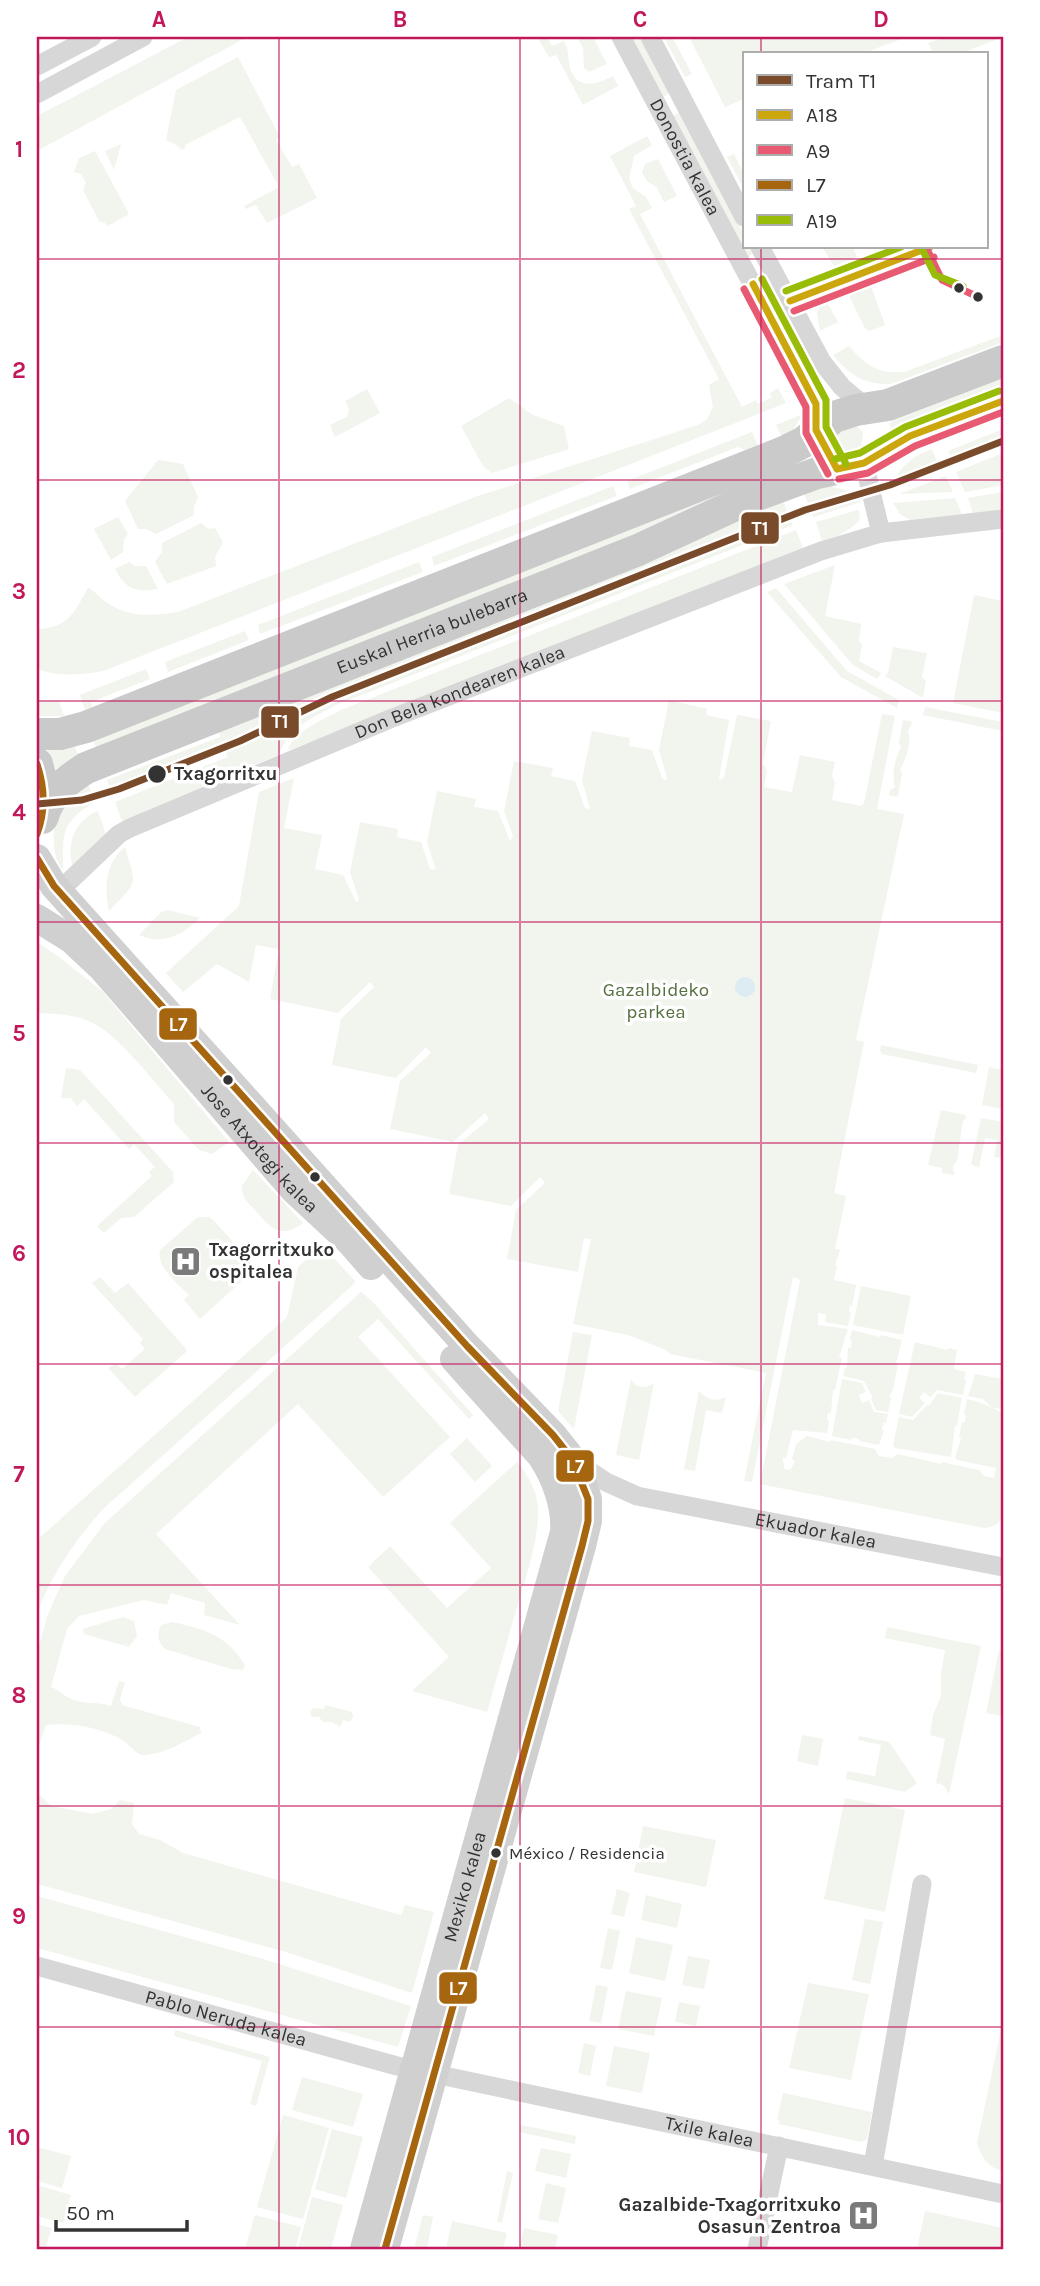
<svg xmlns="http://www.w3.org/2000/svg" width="1040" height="2286" font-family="Karla,sans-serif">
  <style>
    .green { fill: #f1f5ed }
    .water { fill: #ddebf3 }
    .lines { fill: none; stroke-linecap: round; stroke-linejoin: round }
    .street { stroke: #d7d7d7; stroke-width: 19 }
    .secondary { stroke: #d0d0d0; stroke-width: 28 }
    .primary { stroke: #cacaca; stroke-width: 32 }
    .bus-1-casing { stroke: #fff; stroke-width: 12 }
    .bus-2-casing { stroke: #fff; stroke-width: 12 }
    .bus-3-casing { stroke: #fff; stroke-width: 12 }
    .bus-4-casing { stroke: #fff; stroke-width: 12 }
    .bus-1 { stroke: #cca60d; stroke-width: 7 }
    .bus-2 { stroke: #e85a71; stroke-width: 7 }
    .bus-3 { stroke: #a66610; stroke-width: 7 }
    .bus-4 { stroke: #98bc08; stroke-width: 7 }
    .tram-1-casing { stroke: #fff; stroke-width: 12 }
    .tram-1 { stroke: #7a4b2a; stroke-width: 7 }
    .grid { fill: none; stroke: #c2185b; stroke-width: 2; stroke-opacity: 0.55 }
    .bus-dot { fill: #333; stroke: #fff; stroke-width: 2.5 }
    .labels { text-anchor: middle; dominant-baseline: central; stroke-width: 7; stroke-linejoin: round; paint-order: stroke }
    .bus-label { font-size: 17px; fill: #333; stroke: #fff; text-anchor: start }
    .street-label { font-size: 19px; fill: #333; stroke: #fff }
    .stop-label { font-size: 19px; font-weight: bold; fill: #333; stroke: #fff; text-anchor: start }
    .park-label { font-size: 19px; fill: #56703f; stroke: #fff }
    .poi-label { font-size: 19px; font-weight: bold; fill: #333; stroke: #fff; text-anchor: start }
    .line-badge { stroke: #fff; stroke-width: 2.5 }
    .badge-label { font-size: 19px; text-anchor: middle; font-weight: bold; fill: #fff }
    .neatline { fill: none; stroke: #c2185b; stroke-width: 2.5 }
    .grid-label { font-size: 23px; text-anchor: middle; font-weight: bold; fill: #c2185b }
  </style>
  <rect width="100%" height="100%" fill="#fff"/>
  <path class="green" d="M188,37H247L37,151V116Z
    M537,37H547L552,46L564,41C570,52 567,57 570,68C577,91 598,84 613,76L618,86L583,105L556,55L549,57Z
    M577,37H593L607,64L589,72L584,68L583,48Z
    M630,37H640L670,93L663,97Z
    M664,37H672L692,74L685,77Z
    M689,37H907L861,54H744V99L725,107Z
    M946,37H1003L960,54H934L928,43Z
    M238,57L280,137L276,140L292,167L299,164L317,198L267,223L256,205L246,209L244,206L279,187L240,117L185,145L186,148L181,150L178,146L166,140L176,90Z
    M680,112L744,234V247H751L754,252L748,258L673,116Z
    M647,136L652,145L634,156L629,179L633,188L646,197L652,208L640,214L742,407L756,400L758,404L772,397L770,393L778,388L786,403L103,671C80,675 59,677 37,669V629C68,628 74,613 88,588C95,591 99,597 106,602C128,618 152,616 178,612L475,497L698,425L707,419L713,407L709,385L719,379L629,209L636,206L610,156Z
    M121,144L114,170L105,151Z
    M95,151L129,214L108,226L105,223L99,221L83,190L86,183L81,174L74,172L79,158Z
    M734,154L744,174V189L727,157Z
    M658,159L677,196L664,202L657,188L647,181L642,173L645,164Z
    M822,247H853L857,257L834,266Z
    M870,283L885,325L869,331L865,328L850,298L851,292Z
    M824,297L838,322L820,331L817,313Z
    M778,308L784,310L802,343L795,346L775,310Z
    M1003,335V342L891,384C864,385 849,375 833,355L849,346C864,364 879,375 904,372Z
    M812,363L830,396L826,400L822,397L806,367Z
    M1003,377V388L891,429L889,424L891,422Z
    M367,389L380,413L335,437L330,425L347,417L349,410L345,401Z
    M509,398L533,415L564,426L569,449L492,473L483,466L461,426Z
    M803,414L793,430L782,437L776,425Z
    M853,426L858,427L863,433L861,448L842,453L834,445V435L837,432Z
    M1003,429V445L954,465L948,451Z
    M752,432L758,446L746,450L738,447L630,489L627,481Z
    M932,449L940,470L891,490C897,468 911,457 932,449Z
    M1003,453V485L965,492L956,472Z
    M158,460L183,464L198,497L194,507V515L156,534L146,529H138L125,501Z
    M770,470L649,533L97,751L92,736Z
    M946,476L953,492L899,494Z
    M613,486L617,496L434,566L432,557Z
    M830,486L849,491L861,502L813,517L803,491Z
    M1003,492V510L973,514L968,498Z
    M955,498L962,514L910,520L900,514L893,503Z
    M782,499L793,525L336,705C313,718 288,727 279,755L230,774L222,787L123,825L115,802L228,757L225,751L112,795L107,780L220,737L218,729Z
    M858,510H859L860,519C849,532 838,536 822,541L816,522Z
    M118,517L128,534L124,540L123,552L111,560L94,529Z
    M201,523L208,529L215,528L223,542L215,557L216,566L167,584L155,562L162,552V543Z
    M796,530L803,548L290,750L288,748C300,728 321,721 341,710Z
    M129,562L134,566H146L158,589C137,593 125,589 115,569Z
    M419,562L423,572L260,634L258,625Z
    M835,565L825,616L861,624L859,641L862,645L859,661L881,673L877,679L853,665L784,584Z
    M776,588L847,671L899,700L897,708L841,677L767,592Z
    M974,595L1003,601V713L953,703Z
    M245,631L249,640L168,672L165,662Z
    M893,647L927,653L922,677L926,681L923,698L885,676L888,673Z
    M146,669L150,679L91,702L92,707L85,710L80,695Z
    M669,700L707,709L706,715L729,720L719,779H722L724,777L737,715L771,721L763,763L767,770L764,787L792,792L800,755L835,762L832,776L835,783L832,800L861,806L864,803L882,714L895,716L877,809L904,814L856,1040L864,1042L834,1193L846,1196L835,1249L840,1250L835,1265L837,1266L834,1280L856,1285L852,1306L850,1305L849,1312L851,1313L848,1326L825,1322L826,1314L818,1313V1325L848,1329L839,1357L842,1358L835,1390H833L831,1413H828L827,1420L829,1421L827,1433L793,1430L786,1458H783L784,1469L790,1470L795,1462L792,1459L796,1444L807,1436L830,1442L831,1440L875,1449L879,1456L892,1458L898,1454L941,1464L942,1462L979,1470L984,1476L994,1478L996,1468L957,1460L955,1458L961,1438L959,1437L962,1422H965L966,1415L964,1414L967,1399C978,1401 996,1408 1003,1414V1516C999,1525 993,1527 984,1528L760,1484L800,1280L793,1277L752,1482L744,1481L766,1373L670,1354L666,1350L628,1335L573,1324L591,1239L584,1238L578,1272L507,1259L516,1210L545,1183L540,1177L511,1206L449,1194L458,1145L489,1119L485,1113L453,1142L390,1129L400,1081L431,1053L426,1047L396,1078L332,1065L341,1019L374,987L370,982L338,1013L270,999L279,949L256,945L249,982L217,964L183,992L166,973L239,906L259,792L294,778L284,828L322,835L315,869L343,875L356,902L359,900L350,872L360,822L398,829L397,837L421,842L430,869L436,870L427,842L437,791L476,799L474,807L498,811L510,841L513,836L504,811L514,761L553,768L551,776L575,781L585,808L590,809L582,780L592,731L630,738L629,746L652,750L662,778L664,780L667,779L659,750Z
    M59,701L64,716H37V702Z
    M925,707L1003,722V731L923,715Z
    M903,720L913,722L908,731C912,742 906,760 900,769L902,773L898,797L889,795L890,790L895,787C891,774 895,759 901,747L899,743Z
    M73,742L79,757L63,764L53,771L42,747Z
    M87,781L95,802C60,822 63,834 63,870C51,855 51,827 60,810C65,800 79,790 87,781Z
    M98,811L106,835L72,865C67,842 75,820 98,811Z
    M125,847C137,888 138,880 109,911C104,888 105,863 125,847Z
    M168,910L200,918C181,936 164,945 139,935L161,912Z
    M37,942L59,957L102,991L229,1142L212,1154L199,1150L174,1122V1104C153,1081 118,1034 91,1022C74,1014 55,1014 37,1013Z
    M881,1045L978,1065L976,1073L882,1054L880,1051Z
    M989,1067L1003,1070V1109L982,1105Z
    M66,1068L80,1070L173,1172L174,1182L134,1217L121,1218L104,1233L97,1226L152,1176L149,1172L155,1167L134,1144L129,1149L84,1099L77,1106L71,1098H61Z
    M941,1110L966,1115L965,1120H963L957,1161L953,1166L954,1175L942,1173V1168L928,1165Z
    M981,1118L1003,1122L1001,1158L994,1157L997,1140L985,1138L979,1168L971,1164Z
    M253,1170L303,1223C280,1240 270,1228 255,1210C247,1202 241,1197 242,1186Z
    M198,1217H209L214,1221L255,1266V1269L200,1319L184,1300L189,1295C178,1284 156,1267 160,1250Z
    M322,1245L355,1281L354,1284L102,1510C74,1542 52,1574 37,1613V1540L287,1317L298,1267Z
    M100,1277L115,1293L128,1283L186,1349V1352L135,1397L108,1368L116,1364L122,1369L145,1349L140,1343L143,1339L92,1283Z
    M861,1286L911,1296L903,1335L853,1325Z
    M361,1292L372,1301L473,1415L469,1419L378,1319L358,1337L450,1437L383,1497L298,1404L156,1534L240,1625L204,1615L205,1603L171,1593L167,1605L144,1600L79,1616L67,1629L51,1687C59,1690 64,1696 71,1699C84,1705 98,1701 111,1706L119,1681L125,1683L120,1699L122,1705L200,1727L201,1733C184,1741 165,1754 146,1755C136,1756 131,1746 124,1741C101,1727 72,1722 46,1725L37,1751V1652L48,1614L65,1576L105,1523Z
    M852,1330L880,1337L881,1335L902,1340L896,1363L898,1364L893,1390L889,1397L891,1398L888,1412L876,1410L871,1399L873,1398L864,1381L843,1376L845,1368L847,1367L848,1348H851L852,1341L850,1340Z
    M573,1332L592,1335L574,1429L558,1411Z
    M915,1342L947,1350L948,1348L957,1350L954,1369L966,1372L964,1379L966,1380L963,1395L937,1390L930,1397L924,1392L919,1398L925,1403L912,1417L899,1414Z
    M975,1374L1003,1379V1402L1000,1409L991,1407L983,1399L968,1396Z
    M631,1379C637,1389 645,1389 654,1383L639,1460L616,1455Z
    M842,1379L862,1383L866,1392L859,1395L862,1403L869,1400L874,1412L888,1414L886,1423H883L882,1430L884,1431L879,1445L859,1441V1439L852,1438L851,1440L832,1436Z
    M699,1391C708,1400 714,1402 726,1397L722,1413L706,1410L695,1471L684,1469Z
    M938,1393L962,1398L957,1425L955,1426L951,1457L895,1448L893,1445L899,1417L913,1420L927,1405L929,1406Z
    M467,1438L492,1466L475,1482L450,1454Z
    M517,1462C526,1472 534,1486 537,1500C542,1532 526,1577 517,1607C507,1642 497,1677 487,1712L412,1691L449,1657L368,1567L390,1546L447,1608L491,1568L450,1523Z
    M123,1617L134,1621L137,1636L129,1647L84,1634L83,1629Z
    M172,1622C205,1629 226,1635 245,1665L243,1670L231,1669L165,1649C157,1641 157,1635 161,1625Z
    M887,1627L981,1646L949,1794L943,1785L936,1783L945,1739L930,1735L933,1715L941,1696V1673L945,1650L885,1638Z
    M999,1650L1003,1651V1716L986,1713Z
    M325,1705L352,1712L353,1717L349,1722L343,1720L340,1727L332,1722H323L319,1717H312L310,1712L313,1708L324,1709Z
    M802,1735L823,1739L818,1766L797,1761Z
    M859,1736L889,1742L917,1783L905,1792L846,1779L847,1771L875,1776L881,1745L858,1740Z
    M37,1789L38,1793L51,1806L93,1814L111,1809L120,1800L134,1803L132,1824L139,1834L160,1840L183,1853L401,1915L405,1905L434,1912L412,1993L286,1952L37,1884Z
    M845,1798L905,1810L885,1912L824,1899Z
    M643,1826L716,1840L706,1887L634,1872Z
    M617,1889L630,1893L624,1917L611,1914Z
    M646,1895L682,1904L677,1928L641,1920Z
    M37,1896L260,1958L411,2006L398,2047L37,1948Z
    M865,1919L883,1922L870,1984L852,1980Z
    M608,1928L620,1931L612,1970L600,1968Z
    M636,1937L673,1945L665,1981L629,1973Z
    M688,1956L710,1960L704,1989L682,1985Z
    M808,1983L869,1994L851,2080L789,2068Z
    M596,1985L608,1987L601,2023L589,2021Z
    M626,1991L662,1998L654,2036L618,2029Z
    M679,2002L700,2006L696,2026L675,2022Z
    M1003,2020V2171C988,2168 982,2158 977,2143Z
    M175,2030L270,2057L256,2106L250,2104L262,2061L174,2036Z
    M584,2043L596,2046L590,2076L578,2073Z
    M614,2046L650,2053L642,2093L606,2086Z
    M302,2077L363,2094L353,2127L292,2110Z
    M783,2093L872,2112L867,2139L862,2142L779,2124L780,2121L777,2120Z
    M283,2115L329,2128L303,2219L257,2207Z
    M521,2125L576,2136L575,2144L519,2132Z
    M332,2129L363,2137L346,2198L315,2189Z
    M37,2147L71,2156L62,2188L37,2181Z
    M541,2148L571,2154L566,2178L535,2171Z
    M507,2171L513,2173L502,2223L497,2222Z
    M546,2183L566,2188L558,2223L538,2219Z
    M37,2185L71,2195L63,2223L37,2216Z
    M312,2197L343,2205L331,2249H298Z
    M925,2211L1003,2228V2249H917Z
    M255,2215L301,2227L295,2249H245Z
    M423,2215L433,2217L427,2249H414Z
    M452,2221L507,2233L503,2249H446Z
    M37,2224L52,2228L45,2249H37Z
    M524,2228L558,2235L555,2249H536L520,2246Z"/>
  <path class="water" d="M735 987a10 10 0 1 1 20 0a10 10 0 1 1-20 0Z"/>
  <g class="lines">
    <g class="street">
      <path id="s1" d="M621,37L816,404V430"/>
      <path d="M650,37L744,217"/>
      <path d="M37,66L92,37"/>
      <path d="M37,94L143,37"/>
      <path d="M760,247L822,362L842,387L867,408"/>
      <path d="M864,463L881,533"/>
      <path id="s2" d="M59,891L119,834L130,828L390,719L821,551L881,533L1003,519"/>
      <path id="s3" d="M576,1462L606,1482L637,1496L1003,1567"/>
      <path id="s4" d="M37,1966L397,2066L1003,2194"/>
      <path d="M873,2166L922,1884"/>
      <path d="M757,2249L779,2146"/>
    </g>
    <g class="secondary">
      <path d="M37,858L54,886L467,1346L553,1435L572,1459L581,1477L588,1499V1521L582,1546L385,2249"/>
      <path id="s5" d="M37,918L72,940L102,968L294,1190L351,1243L371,1266"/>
      <path id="s6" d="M364,2249L564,1532C566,1506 555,1477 541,1456L454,1359"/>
    </g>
    <g class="primary">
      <path d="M37,734H60L86,727L784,452L804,442L834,417L856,410L888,405L1003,361"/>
      <path d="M37,764L45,795L42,818"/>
      <path id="s7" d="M43,816C50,793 67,780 86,768L638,550L757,495L817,473L864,463L910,436L1003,401"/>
    </g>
    <defs>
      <path id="bus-1" d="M753,284L816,404V430L837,469
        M790,301L930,247
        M837,469L864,463L910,436L1003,401"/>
      <path id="bus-2" d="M928,251L942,280L978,297
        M744,289L806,407V433L828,474
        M794,311L934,257
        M839,479L868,473L915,446L1003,412"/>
      <path id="bus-3" d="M37,764C45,788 46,810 37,834
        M37,858L54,886L467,1346L553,1435L572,1459L588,1499V1521L582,1546L385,2249"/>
      <path id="bus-4" d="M922,249L935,275L963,286
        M762,279L826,400V427L846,464
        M786,291L901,247
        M835,459L860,453L905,427L999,391"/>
    </defs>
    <use href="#bus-1" class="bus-1-casing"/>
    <use href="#bus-2" class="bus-2-casing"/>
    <use href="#bus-3" class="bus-3-casing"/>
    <use href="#bus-4" class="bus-4-casing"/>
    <use href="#bus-1" class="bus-1"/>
    <use href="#bus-2" class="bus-2"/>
    <use href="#bus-3" class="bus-3"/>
    <use href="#bus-4" class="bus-4"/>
    <defs>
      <path id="tram-1" d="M37,804L82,800L119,789L240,741L332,697L805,510L890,485L1003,441"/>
    </defs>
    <use href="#tram-1" class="tram-1-casing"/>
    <use href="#tram-1" class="tram-1"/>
  </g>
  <path class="grid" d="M279,37V2249M520,37V2249M761,37V54M761,247V2249M37,259H1003M37,480H1003M37,701H1003M37,922H1003M37,1143H1003M37,1364H1003M37,1585H1003M37,1806H1003M37,2027H1003"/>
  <defs>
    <symbol id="hospital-square" viewBox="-11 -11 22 22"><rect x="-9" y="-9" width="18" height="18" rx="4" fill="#7a7a7a" stroke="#fff"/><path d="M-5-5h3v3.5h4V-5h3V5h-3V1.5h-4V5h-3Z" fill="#fff"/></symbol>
  </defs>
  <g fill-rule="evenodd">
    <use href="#hospital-square" x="168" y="1244" width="35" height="35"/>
    <use href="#hospital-square" x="846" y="2198" width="35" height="35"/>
  </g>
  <g class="bus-dot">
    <circle cx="959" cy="288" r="6"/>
    <circle cx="978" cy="297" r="6"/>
    <circle cx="157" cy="774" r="10"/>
    <circle cx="228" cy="1080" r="6"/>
    <circle cx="315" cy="1177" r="6"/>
    <circle cx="496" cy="1853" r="6"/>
  </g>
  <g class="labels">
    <g class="bus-label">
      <text x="509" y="1853">México / Residencia</text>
    </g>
    <g class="street-label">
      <text stroke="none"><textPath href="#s1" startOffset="136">Donostia kalea</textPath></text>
      <text stroke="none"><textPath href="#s7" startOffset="438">Euskal Herria bulebarra</textPath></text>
      <text stroke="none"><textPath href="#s2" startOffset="452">Don Bela kondearen kalea</textPath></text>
      <text stroke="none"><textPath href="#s5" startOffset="322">Jose Atxotegi kalea</textPath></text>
      <text stroke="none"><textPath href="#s3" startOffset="252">Ekuador kalea</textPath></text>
      <text stroke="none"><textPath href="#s6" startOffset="376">Mexiko kalea</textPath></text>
      <text stroke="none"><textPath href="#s4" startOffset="196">Pablo Neruda kalea</textPath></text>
      <text stroke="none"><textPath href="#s4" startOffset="693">Txile kalea</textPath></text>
    </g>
    <g class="stop-label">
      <text x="174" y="774">Txagorritxu</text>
    </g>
    <g class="park-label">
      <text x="656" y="990">Gazalbideko<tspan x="656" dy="22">parkea</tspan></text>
    </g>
    <g class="poi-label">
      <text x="209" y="1250">Txagorritxuko<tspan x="209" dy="22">ospitalea</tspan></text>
      <text x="841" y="2205" text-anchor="end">Gazalbide-Txagorritxuko<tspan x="841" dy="22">Osasun Zentroa</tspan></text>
    </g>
  </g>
  <g class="line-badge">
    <rect x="740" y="511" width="40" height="34" rx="7" fill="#7a4b2a"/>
    <rect x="260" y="705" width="40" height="34" rx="7" fill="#7a4b2a"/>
    <rect x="158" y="1007" width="40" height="34" rx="7" fill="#a66610"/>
    <rect x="555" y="1449" width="40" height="34" rx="7" fill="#a66610"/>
    <rect x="438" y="1971" width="40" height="34" rx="7" fill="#a66610"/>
  </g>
  <g class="badge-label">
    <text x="760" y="535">T1</text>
    <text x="280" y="728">T1</text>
    <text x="178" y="1031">L7</text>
    <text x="575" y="1473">L7</text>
    <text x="458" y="1995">L7</text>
  </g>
  <rect width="1040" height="2286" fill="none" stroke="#ffffff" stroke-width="77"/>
  <rect x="743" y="52" width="245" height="196" fill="#ffffff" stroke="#adadad" stroke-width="2"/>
  <rect x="757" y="75" width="35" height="10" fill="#7a4b2a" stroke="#adadad" stroke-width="2"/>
  <text x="806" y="88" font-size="21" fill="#333333">Tram T1</text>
  <rect x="757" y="110" width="35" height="10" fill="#cca60d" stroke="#adadad" stroke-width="2"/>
  <text x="806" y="122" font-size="21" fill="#333333">A18</text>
  <rect x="757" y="145" width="35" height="10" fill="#e85a71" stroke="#adadad" stroke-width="2"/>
  <text x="806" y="158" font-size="21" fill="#333333">A9</text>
  <rect x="757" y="180" width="35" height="10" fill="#a66610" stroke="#adadad" stroke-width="2"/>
  <text x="806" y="192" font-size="21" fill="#333333">L7</text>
  <rect x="757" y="215" width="35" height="10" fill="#98bc08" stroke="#adadad" stroke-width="2"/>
  <text x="806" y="228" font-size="21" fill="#333333">A19</text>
  <path d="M56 2220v10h131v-10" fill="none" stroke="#333333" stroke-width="3.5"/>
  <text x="66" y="2220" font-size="21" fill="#333333" stroke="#ffffff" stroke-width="5" paint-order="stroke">50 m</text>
  <rect x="38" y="38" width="964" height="2210" class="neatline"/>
  <g class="grid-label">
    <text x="159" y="27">A</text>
    <text x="400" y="27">B</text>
    <text x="640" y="27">C</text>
    <text x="881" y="27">D</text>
    <text x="19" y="157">1</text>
    <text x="19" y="378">2</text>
    <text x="19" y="599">3</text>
    <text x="19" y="820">4</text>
    <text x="19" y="1041">5</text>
    <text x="19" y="1261">6</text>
    <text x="19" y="1482">7</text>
    <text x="19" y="1703">8</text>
    <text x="19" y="1924">9</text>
    <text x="19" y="2145">10</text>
  </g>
</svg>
